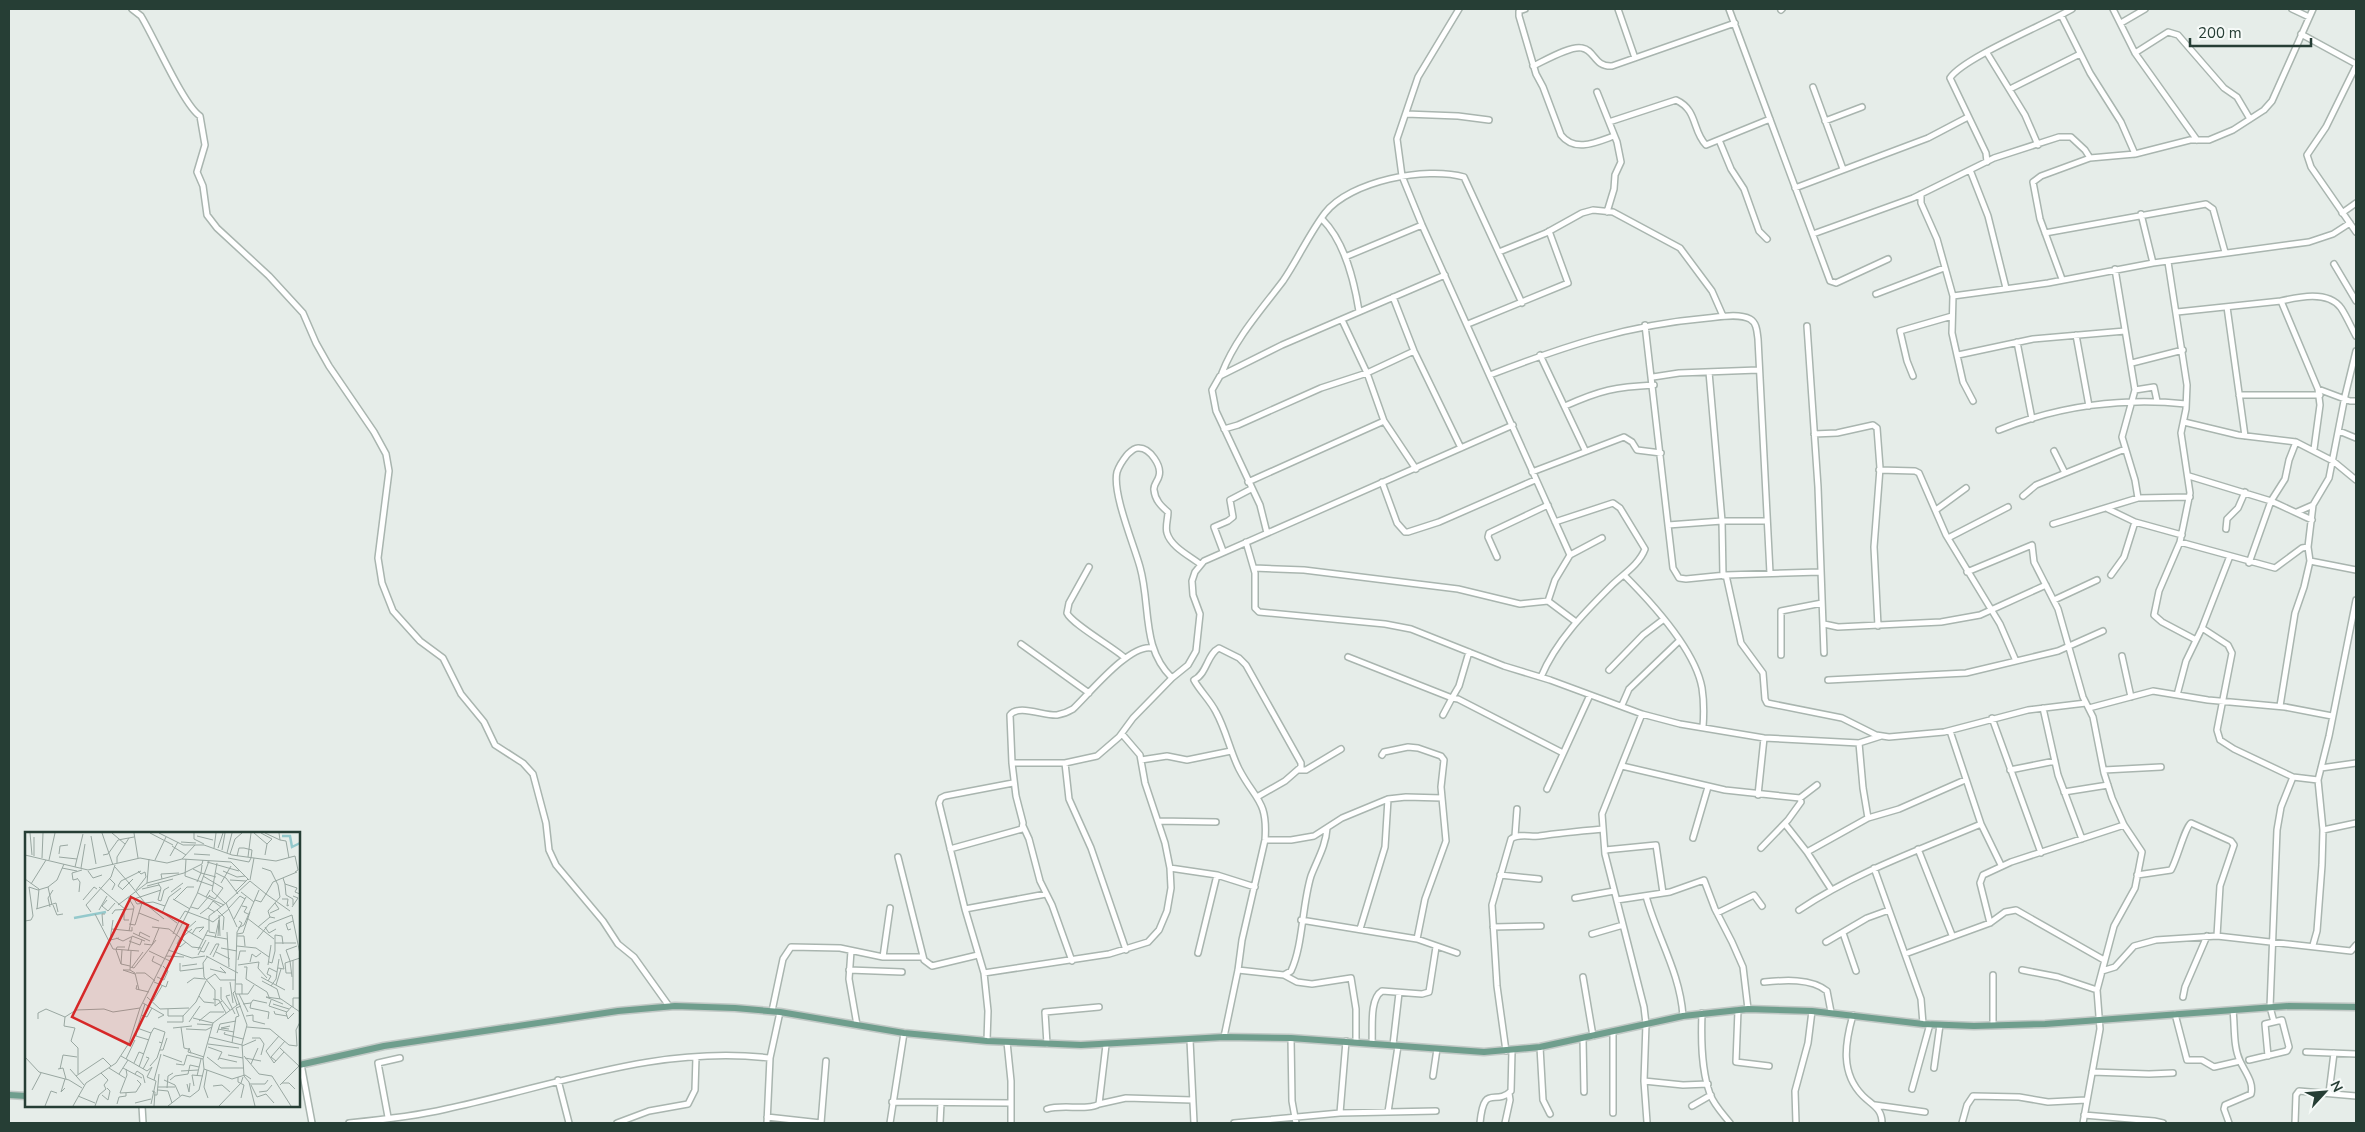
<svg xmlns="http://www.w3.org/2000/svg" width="2365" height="1132" font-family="'Nunito Sans',sans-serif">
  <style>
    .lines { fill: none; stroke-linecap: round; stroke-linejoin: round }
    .minor-casing { stroke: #a9b5af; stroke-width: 8 }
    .major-casing { stroke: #c2c9c6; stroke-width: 9 }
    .minor { stroke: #fff; stroke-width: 5 }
    .major { stroke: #6f9e8d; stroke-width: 6 }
    .inset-river { fill: none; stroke: #94c9cc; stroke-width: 2.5 }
    .inset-road { fill: none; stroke: #99a7a1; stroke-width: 1 }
    .view { fill: #d62828; fill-opacity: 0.15; stroke: #d62828; stroke-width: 2.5 }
    .inset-edge { fill: none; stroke: #263e35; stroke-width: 2.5 }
  </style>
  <rect width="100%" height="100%" fill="#e6ede9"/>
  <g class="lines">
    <defs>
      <path id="minor" d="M132,9L141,16C154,37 184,106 200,116L205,145L197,172L203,186L207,215L217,228L269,276L303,313L316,343L329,366L374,432L386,454L389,471L378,558L382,583L393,611L420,641L443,658L461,694L484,722L495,745L523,763L533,774L546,823L549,850L556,865L603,921L618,944L634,957L669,1006
        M1459,9L1418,77L1397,139L1402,176L1422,225L1570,555
        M1525,9L1519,11V16L1536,74L1543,87L1561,135C1575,153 1597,142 1614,136
        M1618,9L1635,58
        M1729,9L1830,281L1836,283L1888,259
        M2113,9L2135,53L2197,140
        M2292,9L2309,17
        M1781,10L1782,9
        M2061,15L2090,73L2121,122L2135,154
        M2121,23L2145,9
        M2301,34L2356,64
        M1987,53L2025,115L2038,145
        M2135,53L2168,32L2178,35L2224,88L2237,97L2250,119
        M1533,66C1544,61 1571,45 1582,48C1595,50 1594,67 1612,66L1735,23
        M2356,66L2326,127L2307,155L2311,167L2356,232
        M1813,87L1843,169
        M2010,89L2080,54
        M1597,92L1617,142L1621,162L1615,175L1614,189L1607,212
        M1406,114L1458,116L1489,120
        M1825,121L1862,107
        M1609,122L1676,100C1698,110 1692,131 1706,145L1770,119
        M1719,140L1731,169L1744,189L1759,231L1767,239
        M1987,162L1986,153L1950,78C1963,58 2046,24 2072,9
        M1970,170L1988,216L2006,288
        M1795,188L1928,138L1968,117
        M1921,194V203L1937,239L1953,296L2048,283L2153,263L2309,242L2333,234L2350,223
        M2342,213L2356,203
        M2141,214L2153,263
        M1322,219C1345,242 1354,280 1359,311
        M2045,233L2206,204L2213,209L2225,252
        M1813,234L1913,198L1994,158L2059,137H2071L2085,150L2090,158L2135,154L2190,140H2209L2233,130L2264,110L2272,101L2313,9
        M1499,252L1546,233L1582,213L1593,210L1613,212L1680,248L1712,291L1723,316
        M1345,257L1422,225
        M2168,262L2187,385L2186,409L2181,433L2190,493L2180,542L2159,591L2154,615L2162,622L2196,640
        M2334,264L2356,301
        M2115,269L2135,390L2122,437L2135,480L2138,498
        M2062,279L2040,219L2033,182L2041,176L2090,158
        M1876,294L1944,268
        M1953,296L1952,333L1963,382L1973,401
        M1393,297L1414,351L1461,448
        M2281,301C2298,297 2328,290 2341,308C2347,317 2351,327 2356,336
        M2227,307L2245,436
        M2177,312L2281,301L2318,389L2320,405L2314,449
        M1342,320L1367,373L1384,421L1416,469
        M1468,324L1568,283L1549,231
        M1645,325L1668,525L1722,521H1766
        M1807,326L1818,487L1824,653
        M2076,335L2089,406
        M2017,342L2032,419
        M1540,355L1585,450
        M1958,355L2033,339L2125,331
        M2132,363L2183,350
        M1709,372L1722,521L1723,576
        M1222,373C1235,339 1261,310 1283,281C1298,259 1309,234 1325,213C1350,181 1426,166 1464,177L1522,303
        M1490,375C1565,346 1627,325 1708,318C1719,317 1739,313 1750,319C1757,323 1757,332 1758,339L1770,573
        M1913,376L1907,361L1900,331L1952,316
        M1653,377L1679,373L1758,370
        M2318,389L2350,401H2356
        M2135,390L2154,387L2157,401
        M2239,395H2320
        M1565,406C1601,390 1615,387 1654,385
        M2184,422L2238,435L2296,442L2333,461L2356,480
        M1224,429L1238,425L1321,388L1367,373L1414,351
        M1999,430C2058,406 2123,397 2186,404
        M2339,431L2356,438
        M1814,434L1837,433L1873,425L1877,428L1880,468L1874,547L1878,626
        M2054,451L2065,473
        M1879,470L1915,471L1919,473L1946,535L2000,624L2016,661
        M1532,472L1624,437L1632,442L1637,450L1661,453
        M2189,476L2271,501L2312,520
        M1248,482L1384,421
        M1382,482L1397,523L1405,532H1408L1439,522L1535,480
        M2023,496L2036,485L2125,449
        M2108,509L2135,522L2182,535
        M1936,510L1966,488
        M2297,512L2313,505
        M2053,524L2138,498L2190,497
        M1668,525L1673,568L1679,578L1686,579L1726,575L1820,572
        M2226,529L2227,519L2238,508L2245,492
        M1267,533L1260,505L1216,411L1212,390L1220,376L1282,345L1445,275
        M1948,538L2008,507
        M1246,542L1255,573V608L1259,612L1385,624L1411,629L1504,666L1550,680L1642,714L1680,724L1764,738L1859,743L1881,736
        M2180,542L2275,568L2302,548L2308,547
        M1223,551L1214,527L1228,521L1233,517L1230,500L1251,489
        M1497,557L1488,537L1489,533L1548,505
        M2310,561L2356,570
        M2249,563L2271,501L2285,479L2289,460L2296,442
        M1089,567L1069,603L1067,613C1072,624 1113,647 1125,658
        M1254,568L1304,570L1458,589L1520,604L1548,601L1576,622
        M1967,572L2032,545L2034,562L2058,609L2083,697L2093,717L2104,773L2112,798L2124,825L2142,852L2135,888L2114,926L2097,990L2100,1029L2083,1123
        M1624,575C1651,602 1695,649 1702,688C1704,701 1704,714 1703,727
        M1726,575L1741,643L1763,673L1765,699L1767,703L1842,718L1876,735L1889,737L1944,732L2028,710L2086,703
        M2111,575L2124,557L2135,522
        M2054,600L2097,580
        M1548,601L1555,580L1570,555L1602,538
        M1824,624L1838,627L1941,622L1980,615L2046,585
        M2202,628L2228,645L2232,653L2217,730L2220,740L2234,749L2293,777L2318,780
        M1021,644L1089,693
        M1781,655V611L1822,603
        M2122,656L2131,697
        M1348,657L1452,698L1459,686L1469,652
        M1609,670L1643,635L1664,619
        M1541,677C1556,641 1584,613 1611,586C1622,575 1639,565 1645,549L1620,508L1613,503L1555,522
        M1172,678C1141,648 1151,606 1140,567C1134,545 1112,493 1117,472C1119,466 1123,460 1127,455C1130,452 1134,447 1139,448C1150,448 1162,466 1159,476C1158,481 1153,485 1154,490C1155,500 1161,506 1168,512C1168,519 1165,527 1167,533C1171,547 1190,556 1200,564
        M1828,680L1966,673L2058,651L2103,631
        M2177,695L2186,661L2202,628L2230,556
        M1622,705L1629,689L1679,641
        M2280,706L2295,613L2304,587L2310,561L2308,547L2313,505L2329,478L2345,396L2356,351
        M2043,708L2058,775L2082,839
        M2089,708L2153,691L2208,700L2285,707L2332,716
        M1642,714L1602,814L1605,854L1644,1007L1646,1024L1644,1081L1647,1122
        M1443,715L1452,698L1458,699L1563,753
        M1992,718L2041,853
        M1950,731L1981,824L2001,865
        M1859,743L1863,788L1868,818
        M1382,755L1384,752L1408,747L1418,748L1441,756L1444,760L1441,787L1446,841L1425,899L1417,939
        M1141,760L1167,756L1187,760L1231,751
        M1012,763L1010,715C1018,704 1044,716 1057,715C1063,714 1068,712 1073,709C1089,694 1130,643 1152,648
        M1065,763L1069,799L1091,848L1126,950
        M1622,766L1725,790L1800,798
        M2321,768L2356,763
        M1299,770H1306L1341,749
        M2010,770L2055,761
        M2104,770L2161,767
        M1547,789L1590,695
        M2064,792L2108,785
        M1758,795L1764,738
        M1158,821L1216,822
        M1785,824L1807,852L1831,889
        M1023,826L1029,839L1040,881L1052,905L1072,961
        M2323,830L2356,823
        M1515,836L1517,809
        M1693,838L1708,787
        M1265,840H1291L1314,836L1342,818L1388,799L1406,797L1442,798
        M1761,848L1788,820L1801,802L1800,798L1817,785
        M950,849L1022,829L1023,823L1016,796L1012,763H1065L1097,756L1119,737L1133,718L1172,678L1188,665L1196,651L1200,614L1193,595L1192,581L1195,572L1204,561L1513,425
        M1918,849L1952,935
        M1605,850L1656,845L1663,893
        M1807,852L1868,818L1899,809L1965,780
        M898,857L924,960L932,966L978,955
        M1170,868L1217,875L1255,887
        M1874,868L1921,999L1923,1024
        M1500,875L1539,879
        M2137,875L2171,870C2177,860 2185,827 2191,823L2231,841L2234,845L2220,886L2217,936
        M1646,896C1657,937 1680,972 1683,1016
        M1575,898L1614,891
        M1617,900L1670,892L1704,880L1715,909L1732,942L1743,967L1748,1009
        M965,909L1046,894
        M1799,910C1856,872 1919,850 1981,824
        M1717,913L1754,895L1762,906
        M1301,920L1417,939L1457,953
        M1990,923L1980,883L1983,875L2011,862L2124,825
        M1493,927L1541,926
        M1360,929L1385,847L1388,799
        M1843,933L1856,971
        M1592,934L1623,925
        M1826,942L1867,918L1889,910
        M2313,945L2317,931L2322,865L2323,830L2318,780L2329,736L2356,600
        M851,951L849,979L857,1025
        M1198,953L1217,875
        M1905,954L1990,923L2005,912L2016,910L2104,960
        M883,957L890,908
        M849,970L902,972
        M1238,970L1284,975L1291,971C1303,946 1302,905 1311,876C1317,860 1326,846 1327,828
        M2022,970L2058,977L2097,990
        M2102,971L2115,967L2134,946L2156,940L2217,936L2351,951L2356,945
        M984,973L1109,954L1148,942L1159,930L1167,911L1171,888L1170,868L1165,843L1145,783L1140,755L1122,734
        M1284,975L1297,982L1312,984L1351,978L1356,1009V1041
        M1583,977L1593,1036
        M1764,982C1784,980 1811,978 1827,991L1831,1012
        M2183,997L2185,987L2207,936
        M1738,1010L1736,1062L1769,1066
        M772,1011L783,959L791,947L840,948L883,957H921
        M1702,1013C1701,1039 1701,1069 1710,1094C1714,1105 1723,1114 1730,1123
        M2175,1014L2187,1060H2202L2214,1067L2240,1061
        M1853,1015C1845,1043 1840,1073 1863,1096C1872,1105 1882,1108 1882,1123
        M2274,1022L2270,1007L2277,830L2281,807L2293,777
        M1993,1025V975
        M1613,1032V1113
        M1224,1037L1238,970L1242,940L1265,840C1268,800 1255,800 1239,769C1230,751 1226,730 1216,712C1210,700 1200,691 1194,680C1207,674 1207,654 1219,648L1239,658L1246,665L1301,763V767L1285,781L1257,797
        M1291,1038L1292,1101L1296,1123
        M1583,1038L1584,1092
        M1190,1040L1194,1123
        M987,1041L988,1011L984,973L965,909L939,803L941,798L945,796L1013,783
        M1007,1042L1011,1081V1123
        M1372,1043C1373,1029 1369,999 1382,991L1422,994L1429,992L1436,947
        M1047,1044L1045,1012L1099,1007
        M1393,1045L1399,993
        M1540,1047L1543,1100L1550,1114
        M1506,1051L1497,986L1492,905L1511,839C1518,833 1530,837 1539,836C1560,833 1581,831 1603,829
        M2306,1052L2356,1054
        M2249,1060L2287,1051L2289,1047L2282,1020L2265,1024L2268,1056
        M301,1064L312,1123
        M1934,1068L1940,1025
        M2092,1072L2149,1074L2173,1073
        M1433,1076L1437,1049
        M558,1080L569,1123
        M1644,1081L1683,1085L1708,1084
        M1912,1089L1930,1024
        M2329,1093L2334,1053
        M892,1102L1011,1103
        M1099,1104L1126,1098L1192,1100
        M1875,1105L1925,1112
        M142,1106L143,1123
        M1692,1106L1711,1095
        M1047,1109C1062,1104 1088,1111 1099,1104L1106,1045
        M1388,1112L1398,1046
        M1340,1113L1346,1041
        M2084,1115L2154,1121L2163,1123
        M388,1117L378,1063L400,1058
        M767,1117L821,1123
        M349,1123C380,1120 416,1116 446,1109C555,1086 656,1045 770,1058
        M617,1123L649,1111L688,1104L695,1090L696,1057
        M767,1123L770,1058L780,1012
        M821,1123L826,1061
        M890,1123L904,1033
        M940,1123L941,1103
        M1234,1123L1340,1113L1436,1111
        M1480,1123C1484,1082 1495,1107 1511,1091L1512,1051
        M1505,1123L1510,1100L1509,1093
        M1796,1123L1795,1091L1808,1043L1812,1011
        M1962,1123L1967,1105L1973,1096L2019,1097L2048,1102L2086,1100
        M2229,1123L2224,1109L2225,1105L2251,1094C2254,1082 2245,1072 2240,1061C2233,1046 2235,1027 2233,1010
        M2295,1123L2296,1095L2299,1091L2356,1096"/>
      <path id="major" d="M299,1065L384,1046L618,1011L675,1006L735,1008L780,1012L904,1033L987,1041L1081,1045L1224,1037L1291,1038L1484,1052L1540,1047L1683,1016L1748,1009L1812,1011L1923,1024L1974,1026L2045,1024L2289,1006L2356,1007
        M9,1095L26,1096"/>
    </defs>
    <use href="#minor" class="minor-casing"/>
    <use href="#major" class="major-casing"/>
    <use href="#minor" class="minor"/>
    <use href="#major" class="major"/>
  </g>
  <g transform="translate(25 832)">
    <rect width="275" height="275" fill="#e6ede9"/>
    <path class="inset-river" d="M257,4H265L267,15L275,11M49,86L81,80"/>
    <path class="inset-road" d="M5,1L7,23M77,1L88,33M87,1L100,12M109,1L113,26M125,1L148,13M134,1L158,13H179L207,23L251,29L270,24M169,1V7L179,12M229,1L242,12L240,23M236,1L247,7L242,12M240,1L255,8M254,1L255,8L261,9L264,26M66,4L71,32M172,4L188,8M9,5V24M156,10L171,11M147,14L161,23M189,16L191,1M193,16L198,1M197,18L200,1M202,21L207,1M34,22L35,14L43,13M169,22L185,23M205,22L210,7L217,1M0,23L63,38L115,26L142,31L157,27M78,23L83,22L93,8L109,5M145,24L153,10M212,24L214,16H219L227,18L226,26M270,24L273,38L270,40M34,25L52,27M223,25L226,1M17,26L18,1M203,26L224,30L226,26M157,27L206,30L224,48M157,27L170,13M161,27L160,44L188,54M24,28L30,1M130,28L141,5M182,30L214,39M92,31V25L104,6M50,35L58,2M90,35L104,51L97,58M37,36L52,39M56,36L60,12M237,36L246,39L253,53L255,65L243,79L245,85M168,37L176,41L177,33M63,39L68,46L77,43M198,39L212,45L220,44M191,41L201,46L213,62M178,44L198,56L190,67L184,64M52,46L55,50L54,60M84,46L90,52L87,58M258,46L260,52L272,56L270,60L275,62M0,47L14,57L12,77M52,47L48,48L47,41L57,38M108,47L104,51L120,71M137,47L136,42L154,41M205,48L221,49M225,48L229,26M225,49L241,62L248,50L272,40M172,50L176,41L191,45M122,51L124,27M133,51L136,56L133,68L136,69M196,51L206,34M6,52L21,28M260,52L261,63L268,67V73M122,54L148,47M4,55L13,58L23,55L32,48L39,32M23,55L27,73M74,55L101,78M97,57L93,54L96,49L116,39M117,57L134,53M111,58L121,45L120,40L116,42L113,39M187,59L192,31M187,59L200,71M211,59L223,47M146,60L158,51M216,60L229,70M173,61L181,65L185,58M103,65L109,75L104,99M181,65L199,73M109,67L112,72L128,70L140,74M109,67L136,58M148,67L165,77M257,67H263L262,74L264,73M58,68L69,55L72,57M82,68L77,74L83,79L90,71M149,68L162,55H169M230,68L236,70L241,62L265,79M136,69L139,58L144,55M201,71L225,49M201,71L212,95M28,73L32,83L38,82M93,73L122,51L159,41L177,32L178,28M123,74L139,87M217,74L222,75L219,80L223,82M25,75L23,66L28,58M166,75L173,77L185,63M267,75L273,66L268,64M131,76L152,91M183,76L188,69L196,75M204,76L215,64L220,67M11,77L31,71L33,80M74,78L82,64M99,78V88H104M192,78L199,85L198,98M66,80L61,73L86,45L90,33M114,81L134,89M137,81L144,65L156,56M245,81L254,77L250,71M70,82L88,117L114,119M87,82L90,78L108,77M175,82L183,76L190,80M194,83L195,104M267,83L275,122M144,84L154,89L148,102M222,86L249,107M155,87L160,79L184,88M209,87L221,65M88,88L85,108L94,106M184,88L188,90L204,77M0,89L6,88L8,84L4,55M171,89L161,98L178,108M214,89L217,91L212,100L210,160L222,193L217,212L219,244L224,250L230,274M104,92L110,93L117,71M78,94L77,82H80M127,95L144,97L167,115L176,116M233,95L245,85L250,86M240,95L244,101L251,97M213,96L219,93L234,58M87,97L107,99V95M266,97L263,98L261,92L268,89M202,100L204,135M108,101L125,109M190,101L184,100V84L201,71M167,102L171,96L179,95L174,100M212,102L218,101L225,80M180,103L202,107M114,104L115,100L125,105M193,104L194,88M212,104H219L220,114M91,106L98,109L106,105M155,106L152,112L155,115L161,110M190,106L194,88M155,107L167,97M232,107L244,92L267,83M104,109L115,113L117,108M250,111H271M119,112L127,113L134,96M212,114L231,116L244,125M196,116L212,119M97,118L96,132L105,134M143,118L167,126L180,124M173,118L183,98M103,119L107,104L120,109M106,119L105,138L110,141L114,158M124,119L145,129M175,119L179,120L184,110M191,120L205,127M173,123L181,108M185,123L191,112H194L188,125M129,124L127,129L137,134M141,124L159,125M181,124L213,141M183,124L178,131L179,145L190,158M213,128L215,119H221M265,129L261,118L272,114M265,129L267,145M225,130L227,122L231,125L236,121M244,130L247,131L250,119V103L257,104L258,112M155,131V139L179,136M96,132L91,118L92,115H100M213,133L234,130L233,136L242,146M243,133L246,113M157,134L172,132M105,135L109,136L131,108M107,135L118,120M219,135H222L221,147L242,160L244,165M253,136L259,137L255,122M185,137L201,141L195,135M105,138H98L110,142M111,141H120L130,149M266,141H261L260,131L275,126M132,145L139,148L143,139L138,134M236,145L260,158M181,148L190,142L195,148H211M237,149L252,157L255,167M243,149L246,144L242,142L244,136L252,140M129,150L141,155L143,149M205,150L208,171M162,151L169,146L180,147M211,152H217V162M112,153L111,157L124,160M251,153L256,137M246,154L251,147L254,127M196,155V167L205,178M190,158V174L197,169M268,158V128M210,159L208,161L212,173M211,162H223L229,153M214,162L223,180M205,163L201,164L210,182M174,164L179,170L189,171M122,165L135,177L164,176M241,165L256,167L275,180M241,165L258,172M188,167L194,168L201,181M246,168L244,174L262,180M128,169L137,154M118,171L139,183L133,186M215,171L188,191L178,227L179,237L207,247L220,243L226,247M226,171L228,168L242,171M218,172L226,171L225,176L244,180L243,187M248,172L264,177M267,174L261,181L263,187L269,181M268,175V166H275M143,177V184H158L171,170L181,149M249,179L250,182L262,184M116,183L122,185L127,176M221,184L228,183V189L240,192M40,185L39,194L50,196L46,209L53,216V242M168,186L188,191M13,187V181L21,177L40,185L51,178L79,177L88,180L115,176M174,189L185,180H199M142,190H158V184M164,190L175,174M172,192L187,193M156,195L159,216L163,217M222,195L245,197L264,213L272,214L271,198L275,190M112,196L126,201L114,235M148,196L167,194M112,197L120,172M112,197L111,204L124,208M161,197L181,198L187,195M193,197L209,200M204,197L196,196L205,194M200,200L199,202L218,207M126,201L129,196L140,200L137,211M192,201L195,192L211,189M184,205L217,213M227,206H235L239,212L236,223M207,211L211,185L214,184L211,176L216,174M183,212L214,216M217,214L231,208M183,215L197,220L193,228M255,216L274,234M135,218H138L142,206M241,219L249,231L259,220M241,219L254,204M166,221L164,216L163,220L166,221H167L179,225M138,223L157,230M203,223L218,226M96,224L122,239L127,235L122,245L131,249L126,272M219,224L234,242L247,244L266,274M0,225L14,240L44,248L57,256M182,225L196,236H218M194,226L212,230M220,226L236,229M101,227L110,208M251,229L246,225L260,209M109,231L114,220L119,222M151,232L159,233L162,223L178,227M226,232L233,216M125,234L132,226L137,211L134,210M84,236L100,246M98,236L117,246M33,237L38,236L41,247M35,237L38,223L52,225M45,237L59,253M101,237L102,243L95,261L111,260L116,252L112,248M118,237L124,226L121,225M182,238L179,255L183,266M156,239L173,238M94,242L103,228M110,242L112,239L118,243L120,251M51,244L78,226L86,234M172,244L176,227M213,245V250L219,253L216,266M40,247L36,260L40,256M129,248L136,222M139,248L150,253L155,264M145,248L150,244L163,242L165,233L174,235M257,251H264L270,257M162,252L164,260L165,251M225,252H240L243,248M226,253L232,265L241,262L249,271M255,253L274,234M169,254L167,243L178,244M188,254L197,253L205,260M133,255H150M142,256L143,244L148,241M7,258L16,241M133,258L143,259L147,271M127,259L130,260L129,274M234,260L242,259L247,253M77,263L83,268L85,259L82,256M129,263H132L134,242M53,264L70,271M110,271L126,267M92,272L94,265L101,264V261M20,274L26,259L32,261M48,274L61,251L91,231L104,211L115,176L172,62L184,29M70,274L74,263L81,257L79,253L83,248L76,241M143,274L157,263L165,265L174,258L179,237M194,274L216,251L218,245"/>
    <path class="view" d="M106,65L163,93L105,213L47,185Z"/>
    <rect width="275" height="275" class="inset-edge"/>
  </g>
  <rect width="2365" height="1132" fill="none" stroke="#263e35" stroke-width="20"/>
  <g transform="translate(2325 1092) rotate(64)" stroke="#f6faf8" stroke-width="4" paint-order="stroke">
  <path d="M0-4L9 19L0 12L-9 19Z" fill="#263e35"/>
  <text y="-8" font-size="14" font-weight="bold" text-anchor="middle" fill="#263e35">N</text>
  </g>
  <path d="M2190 38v8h121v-8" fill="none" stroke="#263e35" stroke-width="2.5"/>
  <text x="2198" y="38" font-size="15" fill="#263e35" stroke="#f6faf8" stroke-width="4" paint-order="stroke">200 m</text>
</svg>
